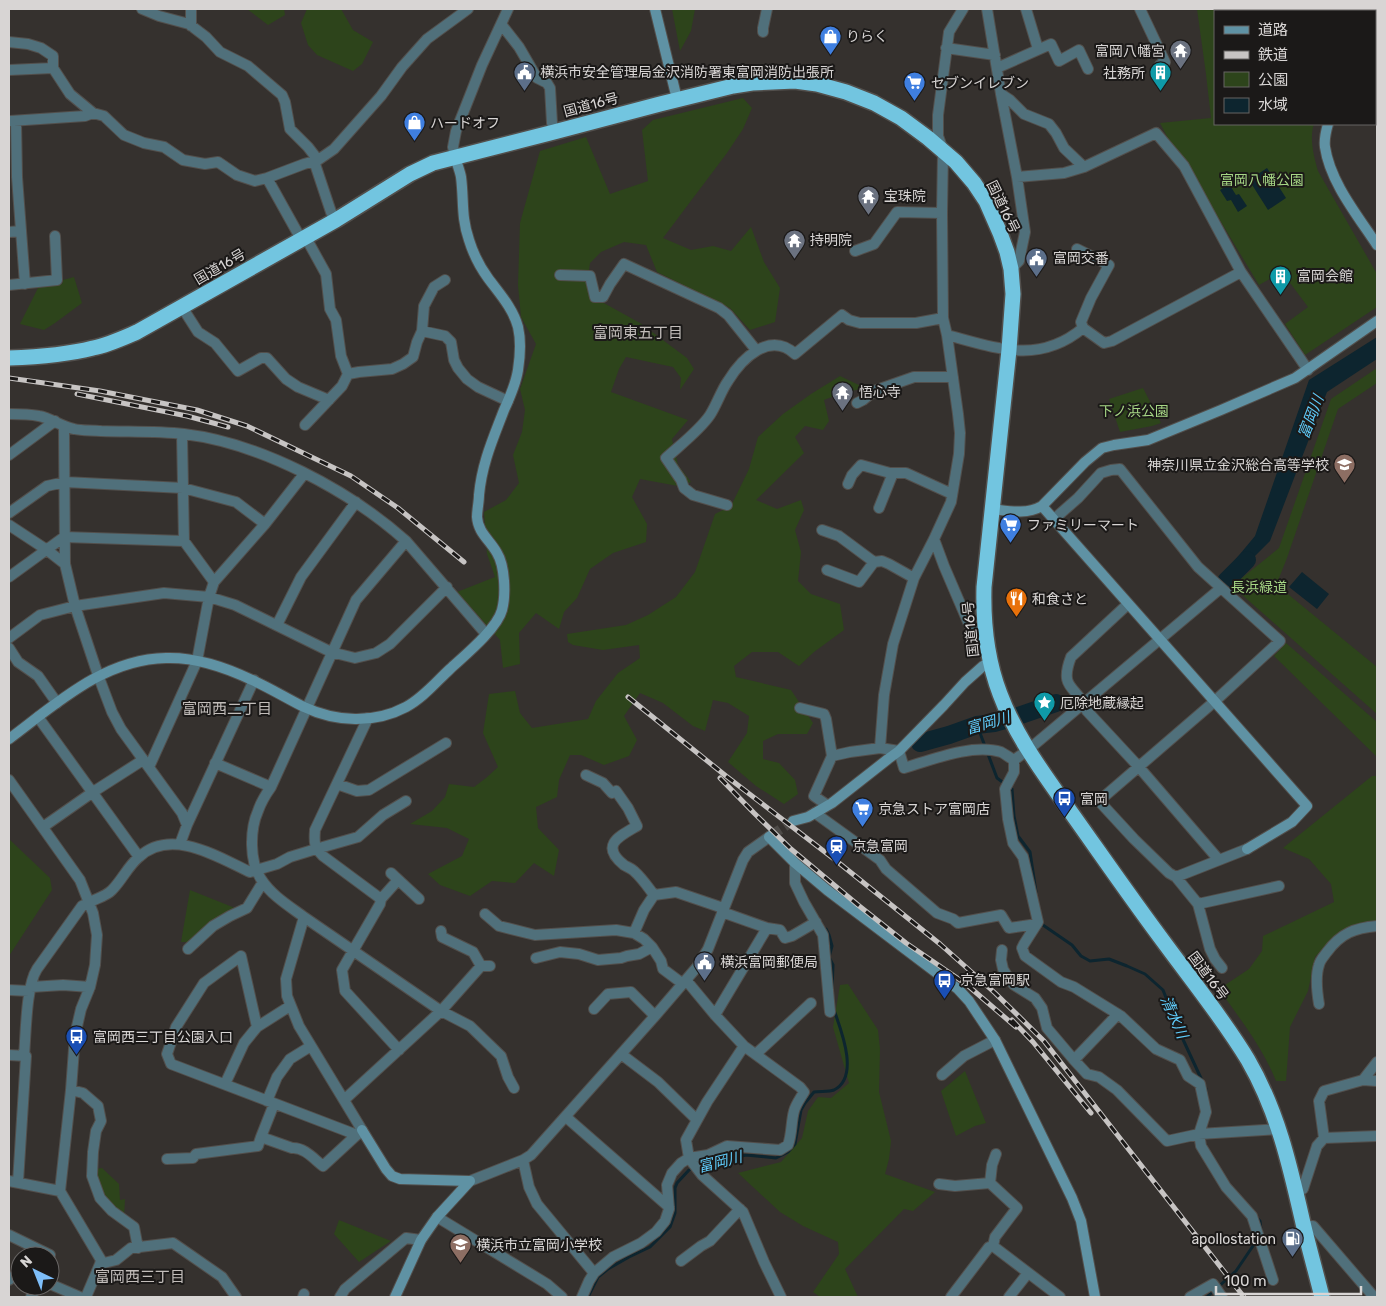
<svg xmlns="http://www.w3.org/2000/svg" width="1386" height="1306" font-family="Rubik,'Noto Sans JP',sans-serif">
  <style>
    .green { fill: #2d441b }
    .water { fill: #0d252f }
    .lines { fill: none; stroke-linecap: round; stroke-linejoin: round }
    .stream { stroke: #0d252f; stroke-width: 3 }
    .river { stroke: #0d252f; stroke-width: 18 }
    .secondary-tunnel { stroke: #4d4a47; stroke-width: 10; stroke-dasharray: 10 5; stroke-linecap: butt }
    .street-casing { stroke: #524f4c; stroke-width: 12 }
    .secondary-casing { stroke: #524f4c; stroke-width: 12 }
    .highway-casing { stroke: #524f4c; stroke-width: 18 }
    .street { stroke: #50707b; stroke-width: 10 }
    .secondary { stroke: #5f92a4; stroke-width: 10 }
    .highway { stroke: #72c5e0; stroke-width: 15 }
    .rail-casing { stroke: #c7c4c3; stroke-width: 5 }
    .rail { stroke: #1b1918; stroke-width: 3; stroke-dasharray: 9; stroke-linecap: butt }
    .labels { text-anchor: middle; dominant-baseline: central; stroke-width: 4; stroke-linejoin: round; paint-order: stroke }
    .poi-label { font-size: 14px; fill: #d8d5d4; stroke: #1b1918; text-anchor: start }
    .street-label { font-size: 14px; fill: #d8d5d4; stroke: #1b1918 }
    .park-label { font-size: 14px; fill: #a6d685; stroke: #1b1918 }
    .neighbourhood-label { font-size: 15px; fill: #c2bdba; stroke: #1b1918 }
    .water-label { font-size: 15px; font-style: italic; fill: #5fccfb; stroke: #1b1918 }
  </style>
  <rect width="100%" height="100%" fill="#35312e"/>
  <path class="green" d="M247,9H284L285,15L268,25Z
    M307,9H341L353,30L373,42L362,64L353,71L317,55L308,45L301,23Z
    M672,9H695L691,31L680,51Z
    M1197,9H1358L1357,11H1215V124H1314C1309,138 1314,157 1318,171L1377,274V307L1305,355L1285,324L1308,307L1282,272L1259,285L1183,159L1172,146L1160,123L1211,118L1206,74Z
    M1377,38V105L1375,104V44Z
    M743,98L752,108L743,129L727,153L663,238L691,250L713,246L731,251L751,227L764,262L780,288L775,322L750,330L730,308L657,272L646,245L624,242L601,252L590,263L587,285L602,302L640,323L687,358L694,369L680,390L681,378L673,367L626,357L619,369L611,392L688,420L672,439L678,465L691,482L678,486L640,479L632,497L647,524L646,542L613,553L590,569L577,598L564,612L559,629L536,613L519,633L520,664L503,668L500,640L457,592L495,577L487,554L484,512L506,500L519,483L513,455L522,432L525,410L520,389L536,344L521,317L518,285L520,223L540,151L586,137L610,194L648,181L642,130L653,120Z
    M74,277L82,303L55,323L44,330L20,324L38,288L62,284L63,280Z
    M1377,368V383L1338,409L1287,558L1277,583L1278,586L1377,667V714L1232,586L1279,548L1331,399Z
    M840,376L865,388L842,393L824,400L829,421L823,430L805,426L795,437L804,453L756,500L777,509L801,500L804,510L795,530L801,552L798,581L811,594L840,604L844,630L814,652L799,666L778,652H752L734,666L736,677L791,690L813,723L807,734H778L763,741V759L779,763L795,780L798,794L784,804L756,786L728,762L747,733L749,716L728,703L713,700L705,731L693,726L663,703L640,693L624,716L637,740L629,756L604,765L581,755H570L559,780L557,797L536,807L538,828L559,850L554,876L534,863L515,883L492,881L470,896L440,885L428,874L462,856L469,839L447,828L410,824L432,811L445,797L449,784L474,787L486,778L498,767L483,733L489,694L515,691L520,713L532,728L588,719L596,701L618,673L640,658L639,645L603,650L573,645L568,642L567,634L626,625L648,615L676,597L695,572L715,514L731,506L749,469L758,437L783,414L811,394Z
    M1143,388L1161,423L1152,426L1120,432L1109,399Z
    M1286,643L1377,722V757L1274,656Z
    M1372,776H1377V924L1343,931L1327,944L1315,957L1308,991L1290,1027L1286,1081H1276C1263,1048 1240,1019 1219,989L1249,969L1262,951L1263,936L1334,902L1331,884L1309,859L1283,848Z
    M9,839L50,878L52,890L9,956Z
    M190,890L235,908L214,921L189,942H181Z
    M848,984L878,1030L880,1049L879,1092L891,1141L889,1159L885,1174L935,1192L913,1211L904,1209L845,1269L858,1297H820L813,1292L839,1254L838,1242L803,1226L780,1212L738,1173L781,1162L802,1138L808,1111L818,1097L831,1098L849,1083L833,1027L840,985Z
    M965,1071L986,1123L975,1126L956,1136L941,1091Z
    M102,1168L119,1184L120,1200L125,1199L124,1217L110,1206L101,1189L95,1169Z
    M339,1220L391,1241L359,1262L334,1234Z"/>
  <path class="water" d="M1267,168L1286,198L1268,210L1249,180Z
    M1229,184L1236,195L1239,194L1247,206L1238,212L1231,200L1227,201L1220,190Z
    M1377,337V359L1327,392L1270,541L1232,579L1225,572L1255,536L1309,380Z
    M1302,572L1329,594L1317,609L1289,587Z"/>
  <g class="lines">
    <path class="stream" d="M977,725L997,778L1012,789L1014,816L1018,836L1030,852L1036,892
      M1040,923L1072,945L1081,956L1090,961L1109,959L1127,966L1145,974L1163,990L1180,1033L1206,1089L1207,1096
      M826,929L829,935L832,946L829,957L833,965L832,989
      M1257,1218L1260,1221L1261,1230
      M588,1297L598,1277L608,1269L629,1257L650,1247L670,1227L675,1213V1188L677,1183L689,1170L700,1165L746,1155L776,1158L788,1152L795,1144L801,1110L805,1103L814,1092C820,1091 829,1092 834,1090C860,1077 841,1030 834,1010
      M1207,1297L1236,1271L1257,1240"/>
    <path class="river" d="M1226,581L1247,560
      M920,743L949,735L977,725L994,723L1015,717L1056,703"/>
    <path class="secondary-tunnel" d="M772,835L793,821"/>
    <defs>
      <path id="street" d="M142,9L159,16L189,24L206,37L220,52L248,66L282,95L285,102L290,129L308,147L318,160
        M987,9L1001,94L1017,177L1025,232L1019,261L1011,269
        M1026,9L1038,49
        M1140,9L1165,62L1160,65
        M501,24L519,47L537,78L547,83L550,88L552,123L554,132
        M191,26V9
        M763,32V28L767,9
        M9,42L28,44L41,48L53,56V68L70,94L93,113L104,116L124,135L144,143L164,147L183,160L205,164L218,162L237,175L255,181L267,178L304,164L318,160L334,149L381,96L402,67L427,39L468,9
        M946,48L995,55
        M997,68L1051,44L1059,61L1079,50L1088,69
        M9,70L53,68
        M1001,94L1010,100L1024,114L1049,124L1056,133L1064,148L1084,167
        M10,121L85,116L93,113
        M16,121L17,177L25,284
        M455,157L453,147L456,131L482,65L508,9
        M314,161L331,212L336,220
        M1017,177L1064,173L1084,167L1156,133L1184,166L1241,272L1308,370
        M267,178L301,239
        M9,232L21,231
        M305,236L326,274L330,309L336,320L341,356L348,374
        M1077,249L1109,265L1091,298L1081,322L1083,328
        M855,251L874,244L897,212L942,213
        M560,275L590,276L595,297H603L610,284L624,264L719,308L728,315L756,350
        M9,285L57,280L55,236
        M182,307L198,332L215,343L238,371L261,358H267L286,379L298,387L329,400
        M422,331L445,336L451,342L454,360L458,368L467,379L478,387L508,401
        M947,335C996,348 1039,365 1083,328L1104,343L1112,341L1241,272
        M857,403L863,400L874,391L914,377H953
        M9,414C18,414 29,414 39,416C51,418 62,427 74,429C82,431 92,430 101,431C128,432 157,431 184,434C260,443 349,490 406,541L486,634
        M305,425L342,386L348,374L359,372L392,369L403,364L413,357L417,342L422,331L424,306L434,287L445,280
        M64,426L65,564L75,606L98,675L112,712L121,729L182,813L187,825
        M182,434L184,541L214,582
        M9,455L55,421
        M848,484L852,475L861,465L890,473H906L952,494
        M727,505L693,495L684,488L681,480L666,458C679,446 700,430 710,415C717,404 721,391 728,381C742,358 770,331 795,354L842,315L849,320L860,323H916L943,318
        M879,508L893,473
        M9,513L47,486L65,482L183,488L236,502L265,524
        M1053,520L1078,498L1101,473L1111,470L1120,469L1198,567L1280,641L1215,701L1099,801L1134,839L1169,873L1176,877L1247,849
        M9,525L47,550L65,564
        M822,530L839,536L874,562
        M934,539L944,566L971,629L978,634L986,637
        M827,570L859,582L874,562L882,561L889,564L914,578
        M9,577L64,537L184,541
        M1128,604L1071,657C1058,691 1078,685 1087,711L1138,766L1219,860
        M277,625L301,577L356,502
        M9,638L40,615L75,606L164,593L209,597L235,605L331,652L355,658L376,653L390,644L447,587
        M9,648L18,662L38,676L57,703
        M800,708L824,714L826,719L832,756L814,796L827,805
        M38,717L139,857
        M368,718L315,830C314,843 314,847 323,856L381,899L380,904L342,970L345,991L399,1050
        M880,748L884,695L893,644L914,578L934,539L951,502L959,454L960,433L958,414L947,335L943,318L942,213L943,150L938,136V115L949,32L963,9
        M832,756L850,752L880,748L899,751L904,768C931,760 973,743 1001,752C1005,754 1010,758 1014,760L1028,750L1221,588
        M1014,760V772L1005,789L1008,819L1013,843L1023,857L1038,922L1024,944L1022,948L1025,956L1061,982L1074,987L1121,1016L1156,1049L1180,1060L1188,1076L1200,1084L1206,1112L1199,1134L1201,1146L1226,1187L1252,1216L1273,1280
        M215,763L271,787
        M149,767L197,661L209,597L214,582L265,524L304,474
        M586,775L603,783L612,793L616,791L628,808L637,826C620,836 599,845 624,865C627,867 631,868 634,871C642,878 648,887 654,895
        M9,780L80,880L93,913L97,935L95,965L90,987L81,1009L75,1035L71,1090L60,1191L101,1260L100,1264L86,1297
        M337,784L357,791L369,790L446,743
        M815,813L880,860L886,869L937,913L953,919L958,923L1001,915L1009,928L1037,924
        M43,827L93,792L143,760
        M180,844L187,825L254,680
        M795,863V883L804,902L823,935L830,1012
        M391,873L419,899
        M1176,877L1198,904L1210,949L1215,959L1222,968
        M381,899L398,880
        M1198,904L1279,886
        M722,912L767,928
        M485,914L499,926L535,935L616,930L634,933L644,939L652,947L661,961L663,969L683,984
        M304,917L441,1011L470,1026L501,1056L508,1077L514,1088
        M441,931L442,937L473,952L481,966
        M634,933L644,910L654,895L676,892L723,908
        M188,949L213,926L230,916L247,908L263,882
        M1002,950L1001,960L1003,969L1009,979L1014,985L1035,998L1042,1008L1047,1028L1074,1060L1087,1074L1099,1077L1117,1090L1167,1141L1199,1134L1279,1129
        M536,958L560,952L579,954L598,960L621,958L627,956L639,954L652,947
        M31,987L63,985L90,987
        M9,990L29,991
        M1319,1004C1317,992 1315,977 1319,965C1320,960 1324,956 1327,952C1341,933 1355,928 1377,926
        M594,1009L608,994L631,992L655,1016
        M715,1015L767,928L780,930L785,938L792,936L816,922
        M257,1027L241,956L204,983L176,1027L167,1054L171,1064L357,1135
        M744,1046L707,1102L686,1140L689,1158L702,1175L743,1212L764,1262L781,1297
        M621,1054L658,1082L697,1120
        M756,1054L811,1003
        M9,1055L26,1056L18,1182
        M24,1056C26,1033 26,986 37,969L82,906C91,900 106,897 112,890C122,880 128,866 139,857C171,827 218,857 250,872L277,864L290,857L316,849L358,837L383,815L406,801
        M1074,1060L1118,1014
        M1377,1062L1363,1080L1377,1081
        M942,1075L964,1056L995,1040
        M225,1084L244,1043L257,1027L290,1006
        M71,1090L83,1093L98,1106L101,1121L96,1131L93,1152L92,1176L100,1198L112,1211L134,1227L138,1248
        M344,1100L441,1011L481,966H490
        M267,1101L277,1077L290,1059L311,1046
        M274,1104L261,1137L292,1148C304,1147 314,1159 323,1166L362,1130L299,1026L287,996L286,979L304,917C289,906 271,895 261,879C249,861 250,829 258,811C261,802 266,794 271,787L356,600L406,541
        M566,1117L669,1207
        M1324,1138L1319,1101L1324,1091L1363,1080
        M167,1159L193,1158L196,1154L258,1146L261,1137
        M523,1160L529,1187L537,1204L594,1273
        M9,1181L60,1191
        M470,1181L523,1160L531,1155L655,1016L697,967L708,949L743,860L748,852L769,837
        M990,1183L992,1165L996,1154
        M939,1184L955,1186L990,1183L1017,1208L995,1237L993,1246
        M1296,1191L1303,1189L1317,1146L1324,1138L1377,1136
        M437,1217L547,1284L562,1297
        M1304,1226H1313L1374,1297
        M9,1235L50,1255L49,1256
        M681,1261L701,1246L710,1241L740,1209
        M100,1264L116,1260L131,1248L173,1243L222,1277L236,1297
        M9,1280L20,1271
        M50,1284L80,1297
        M31,1297L37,1286
        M303,1297L304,1294
        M340,1297L345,1289L406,1238L421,1240
        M582,1297L589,1281L594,1273L613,1257L641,1243L656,1232L665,1221L669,1209L667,1185L672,1173L681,1163L689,1158L708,1155L727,1146L780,1150L788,1145C792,1134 791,1122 794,1111C796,1104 800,1099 804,1092L800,1087L744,1046L715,1015L686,980
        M951,1297L989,1247L993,1246L1060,1297
        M1009,1297L1028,1273
        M1190,1297L1213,1284L1222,1297"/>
      <path id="secondary" d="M655,9L677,99
        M1374,11L1375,9
        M1328,124C1326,131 1324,140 1325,147C1330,182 1358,216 1377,245
        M1042,506L1307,806L1292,822L1247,849
        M992,509C1009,511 1026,515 1042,506L1085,462L1102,448L1114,445L1148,440L1221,410L1295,378L1377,321
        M9,739C56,704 104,659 166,658C196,657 225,667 252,680C270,688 286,698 304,707C336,722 374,724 406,707C423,698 436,682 450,669C464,656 497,629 502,610C506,595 505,566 497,553C490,540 478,533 477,517C477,510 479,502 479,495C482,463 493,439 504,410C510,397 516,383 518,370C520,357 521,340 518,327C513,308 499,293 488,278C480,267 473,253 469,240C461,217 464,200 461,177C460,171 457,164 455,157
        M793,821L808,817L832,803L888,759L899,751L944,705L965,682L983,666L991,663
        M772,835L769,837L795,863L827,890L958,989L969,1001L995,1040L1072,1198L1081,1221L1095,1297
        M362,1130L386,1169L392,1176L400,1179L470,1181
        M395,1297L421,1240L437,1217L470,1181"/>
      <path id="highway" d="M9,358C37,357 66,355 93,348C108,345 123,338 137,332L336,220L410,174L433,163L554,132L660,104L733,86L752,83L795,81L817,84L846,92L874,103L901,118L928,138L956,162L974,183L986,201L1000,233L1007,252L1011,269L1013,294L1009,350L984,587C983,623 987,660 1000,694C1016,737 1044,774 1070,811C1102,856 1133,901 1166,945C1194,983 1224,1020 1248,1060C1278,1112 1290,1166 1303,1223C1309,1248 1316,1273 1322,1297"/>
    </defs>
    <use href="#street" class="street-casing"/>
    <use href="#secondary" class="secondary-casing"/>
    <use href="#highway" class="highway-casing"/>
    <use href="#street" class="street"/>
    <use href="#secondary" class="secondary"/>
    <use href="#highway" class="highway"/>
    <defs>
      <path id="rail" d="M9,378L100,391L197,410L247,426L351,476L398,508L464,562
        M77,394L187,416L228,427
        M628,697L726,776L834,859L940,944L995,993L1044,1041L1244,1297
        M720,778L754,813L791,849L858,905L906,943L966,984L1016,1027
        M1012,1020L1033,1042L1091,1113"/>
    </defs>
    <use href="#rail" class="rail-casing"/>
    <use href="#rail" class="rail"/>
  </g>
  <defs>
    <symbol id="shop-pin" viewBox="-11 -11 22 30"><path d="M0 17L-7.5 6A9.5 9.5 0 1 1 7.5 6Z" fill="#3f7fe0" stroke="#1b1918"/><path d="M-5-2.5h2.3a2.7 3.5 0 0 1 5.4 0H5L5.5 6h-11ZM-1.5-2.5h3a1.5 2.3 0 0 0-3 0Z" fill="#fff"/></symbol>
    <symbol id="temple-pin" viewBox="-11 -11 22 30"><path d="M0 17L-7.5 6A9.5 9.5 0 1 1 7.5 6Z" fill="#6b7280" stroke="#1b1918"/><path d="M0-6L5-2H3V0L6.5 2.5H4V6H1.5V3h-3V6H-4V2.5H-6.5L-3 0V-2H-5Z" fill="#fff"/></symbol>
    <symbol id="civic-pin" viewBox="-11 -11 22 30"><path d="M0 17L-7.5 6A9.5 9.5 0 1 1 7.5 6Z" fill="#5c6f8a" stroke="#1b1918"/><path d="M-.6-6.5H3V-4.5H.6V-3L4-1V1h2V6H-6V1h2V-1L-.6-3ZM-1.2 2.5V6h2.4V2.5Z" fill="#fff"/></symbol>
    <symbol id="building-pin" viewBox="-11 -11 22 30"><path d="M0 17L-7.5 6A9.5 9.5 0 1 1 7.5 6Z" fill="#0f9aa8" stroke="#1b1918"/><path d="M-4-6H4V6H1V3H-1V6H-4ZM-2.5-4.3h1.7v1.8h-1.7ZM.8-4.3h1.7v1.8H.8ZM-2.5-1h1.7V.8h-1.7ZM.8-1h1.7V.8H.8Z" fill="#fff"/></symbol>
    <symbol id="supermarket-pin" viewBox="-11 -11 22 30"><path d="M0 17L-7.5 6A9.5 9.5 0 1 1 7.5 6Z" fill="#3f7fe0" stroke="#1b1918"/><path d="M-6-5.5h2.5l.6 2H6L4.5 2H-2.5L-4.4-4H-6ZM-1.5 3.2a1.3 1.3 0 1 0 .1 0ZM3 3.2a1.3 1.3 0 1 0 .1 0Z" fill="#fff"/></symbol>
    <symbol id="school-pin" viewBox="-11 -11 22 30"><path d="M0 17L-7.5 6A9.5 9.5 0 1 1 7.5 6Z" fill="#8d6e63" stroke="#1b1918"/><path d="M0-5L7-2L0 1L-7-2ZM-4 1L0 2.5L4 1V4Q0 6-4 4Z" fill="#fff"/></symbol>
    <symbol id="restaurant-pin" viewBox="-11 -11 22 30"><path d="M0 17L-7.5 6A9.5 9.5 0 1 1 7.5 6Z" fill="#e8710a" stroke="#1b1918"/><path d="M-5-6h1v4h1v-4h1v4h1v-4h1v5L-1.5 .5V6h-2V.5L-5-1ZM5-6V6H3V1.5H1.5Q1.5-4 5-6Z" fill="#fff"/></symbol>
    <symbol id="sight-pin" viewBox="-11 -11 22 30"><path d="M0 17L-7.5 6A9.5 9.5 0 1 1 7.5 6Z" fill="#0f9aa8" stroke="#1b1918"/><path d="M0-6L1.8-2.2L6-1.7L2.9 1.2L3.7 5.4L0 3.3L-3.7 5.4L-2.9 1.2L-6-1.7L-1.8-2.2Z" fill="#fff"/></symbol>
    <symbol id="bus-pin" viewBox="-11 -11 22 30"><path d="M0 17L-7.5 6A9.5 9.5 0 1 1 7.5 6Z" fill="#1a4fb4" stroke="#1b1918"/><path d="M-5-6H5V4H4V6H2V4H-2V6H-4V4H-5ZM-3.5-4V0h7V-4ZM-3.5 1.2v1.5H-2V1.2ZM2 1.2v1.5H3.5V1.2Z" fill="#fff"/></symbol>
    <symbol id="station-pin" viewBox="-11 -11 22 30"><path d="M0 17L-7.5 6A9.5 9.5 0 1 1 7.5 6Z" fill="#1a4fb4" stroke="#1b1918"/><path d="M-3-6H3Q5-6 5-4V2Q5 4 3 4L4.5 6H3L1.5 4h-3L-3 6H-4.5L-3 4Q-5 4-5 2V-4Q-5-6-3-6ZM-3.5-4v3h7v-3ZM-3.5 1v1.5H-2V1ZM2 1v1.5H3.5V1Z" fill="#fff"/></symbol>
    <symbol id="fuel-pin" viewBox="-11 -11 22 30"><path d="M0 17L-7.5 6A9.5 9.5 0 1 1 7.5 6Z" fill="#5c6f8a" stroke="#1b1918"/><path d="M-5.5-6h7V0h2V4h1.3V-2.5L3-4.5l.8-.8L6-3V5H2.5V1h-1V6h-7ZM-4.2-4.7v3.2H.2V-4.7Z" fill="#fff"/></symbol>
  </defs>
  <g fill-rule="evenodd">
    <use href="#shop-pin" x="818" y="24" width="25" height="34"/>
    <use href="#temple-pin" x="1168" y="38" width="25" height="34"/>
    <use href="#civic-pin" x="512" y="60" width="25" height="34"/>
    <use href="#building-pin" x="1148" y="60" width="25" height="34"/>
    <use href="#supermarket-pin" x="902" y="70" width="25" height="34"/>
    <use href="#shop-pin" x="402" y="110" width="25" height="34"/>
    <use href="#temple-pin" x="856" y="184" width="25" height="34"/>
    <use href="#temple-pin" x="782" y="228" width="25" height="34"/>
    <use href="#civic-pin" x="1024" y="246" width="25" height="34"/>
    <use href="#building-pin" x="1268" y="264" width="25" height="34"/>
    <use href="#temple-pin" x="830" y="380" width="25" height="34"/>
    <use href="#school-pin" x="1332" y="452" width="25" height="34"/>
    <use href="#supermarket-pin" x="998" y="512" width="25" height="34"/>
    <use href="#restaurant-pin" x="1004" y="586" width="25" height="34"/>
    <use href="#sight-pin" x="1032" y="690" width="25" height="34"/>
    <use href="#bus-pin" x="1052" y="786" width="25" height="34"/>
    <use href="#supermarket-pin" x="850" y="796" width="25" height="34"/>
    <use href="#station-pin" x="824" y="834" width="25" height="34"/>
    <use href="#civic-pin" x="692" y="950" width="25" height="34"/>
    <use href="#bus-pin" x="932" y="968" width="25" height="34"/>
    <use href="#bus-pin" x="64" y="1024" width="25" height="34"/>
    <use href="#fuel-pin" x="1280" y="1226" width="25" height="34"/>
    <use href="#school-pin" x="448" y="1232" width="25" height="34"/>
  </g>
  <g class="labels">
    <g class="poi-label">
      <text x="846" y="36">りらく</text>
      <text x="1165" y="51" text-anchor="end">富岡八幡宮</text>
      <text x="540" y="72">横浜市安全管理局金沢消防署東富岡消防出張所</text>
      <text x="1145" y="73" text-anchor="end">社務所</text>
      <text x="931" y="83">セブンイレブン</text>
      <text x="430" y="123">ハードオフ</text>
      <text x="884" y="196">宝珠院</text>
      <text x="810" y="240">持明院</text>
      <text x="1053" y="258">富岡交番</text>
      <text x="1297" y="276">富岡会館</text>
      <text x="859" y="392">悟心寺</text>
      <text x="1329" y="465" text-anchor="end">神奈川県立金沢総合高等学校</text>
      <text x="1027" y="525">ファミリーマート</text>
      <text x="1032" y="599">和食さと</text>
      <text x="1060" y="703">厄除地蔵縁起</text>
      <text x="1080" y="799">富岡</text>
      <text x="878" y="809">京急ストア富岡店</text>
      <text x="852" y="846">京急富岡</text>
      <text x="720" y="962">横浜富岡郵便局</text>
      <text x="960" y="980">京急富岡駅</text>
      <text x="93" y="1037">富岡西三丁目公園入口</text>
      <text x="1276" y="1239" text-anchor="end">apollostation</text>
      <text x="476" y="1245">横浜市立富岡小学校</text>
    </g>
    <g class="street-label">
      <text transform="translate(591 105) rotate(-15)">国道16号</text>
      <text transform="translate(1003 207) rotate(64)">国道16号</text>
      <text transform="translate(220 267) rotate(-30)">国道16号</text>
      <text transform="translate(971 629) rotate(-96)">国道16号</text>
      <text transform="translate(1208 976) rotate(53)">国道16号</text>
    </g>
    <g class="park-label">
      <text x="1262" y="180">富岡八幡公園</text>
      <text x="1134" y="411">下ノ浜公園</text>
      <text x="1259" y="587">長浜緑道</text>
    </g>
    <g class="neighbourhood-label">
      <text x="638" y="333">富岡東五丁目</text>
      <text x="227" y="709">富岡西二丁目</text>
      <text x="140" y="1277">富岡西三丁目</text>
    </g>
    <g class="water-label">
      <text transform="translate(1311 417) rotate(-69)">富岡川</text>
      <text transform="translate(988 723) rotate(-16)">富岡川</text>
      <text transform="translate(1174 1017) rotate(66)">清水川</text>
      <text transform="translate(720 1162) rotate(-14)">富岡川</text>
    </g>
  </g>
  <rect width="1386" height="1306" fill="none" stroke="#d8d5d4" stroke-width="20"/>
  <rect x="1214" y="10" width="162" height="115" fill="#1b1918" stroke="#676463"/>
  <rect x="1224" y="26" width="25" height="8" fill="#5f92a4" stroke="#676463"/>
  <text x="1258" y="35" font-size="15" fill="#d8d5d4">道路</text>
  <rect x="1224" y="51" width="25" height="8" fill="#c7c4c3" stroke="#676463"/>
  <text x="1258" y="60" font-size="15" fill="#d8d5d4">鉄道</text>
  <rect x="1224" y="72" width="25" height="15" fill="#2d441b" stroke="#676463"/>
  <text x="1258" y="85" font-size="15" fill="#d8d5d4">公園</text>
  <rect x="1224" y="98" width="25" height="15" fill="#0d252f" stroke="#676463"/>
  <text x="1258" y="110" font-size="15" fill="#d8d5d4">水域</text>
  <g transform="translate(35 1271) rotate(317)"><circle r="24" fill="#1b1918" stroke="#676463"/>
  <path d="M0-4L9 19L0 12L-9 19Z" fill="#7ebef9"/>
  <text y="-8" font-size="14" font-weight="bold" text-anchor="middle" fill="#d8d5d4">N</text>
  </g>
  <path d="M1216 1286v8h145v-8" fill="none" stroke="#d8d5d4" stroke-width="2.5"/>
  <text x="1224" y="1286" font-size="15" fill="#d8d5d4" stroke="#1b1918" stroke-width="4" paint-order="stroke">100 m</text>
</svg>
